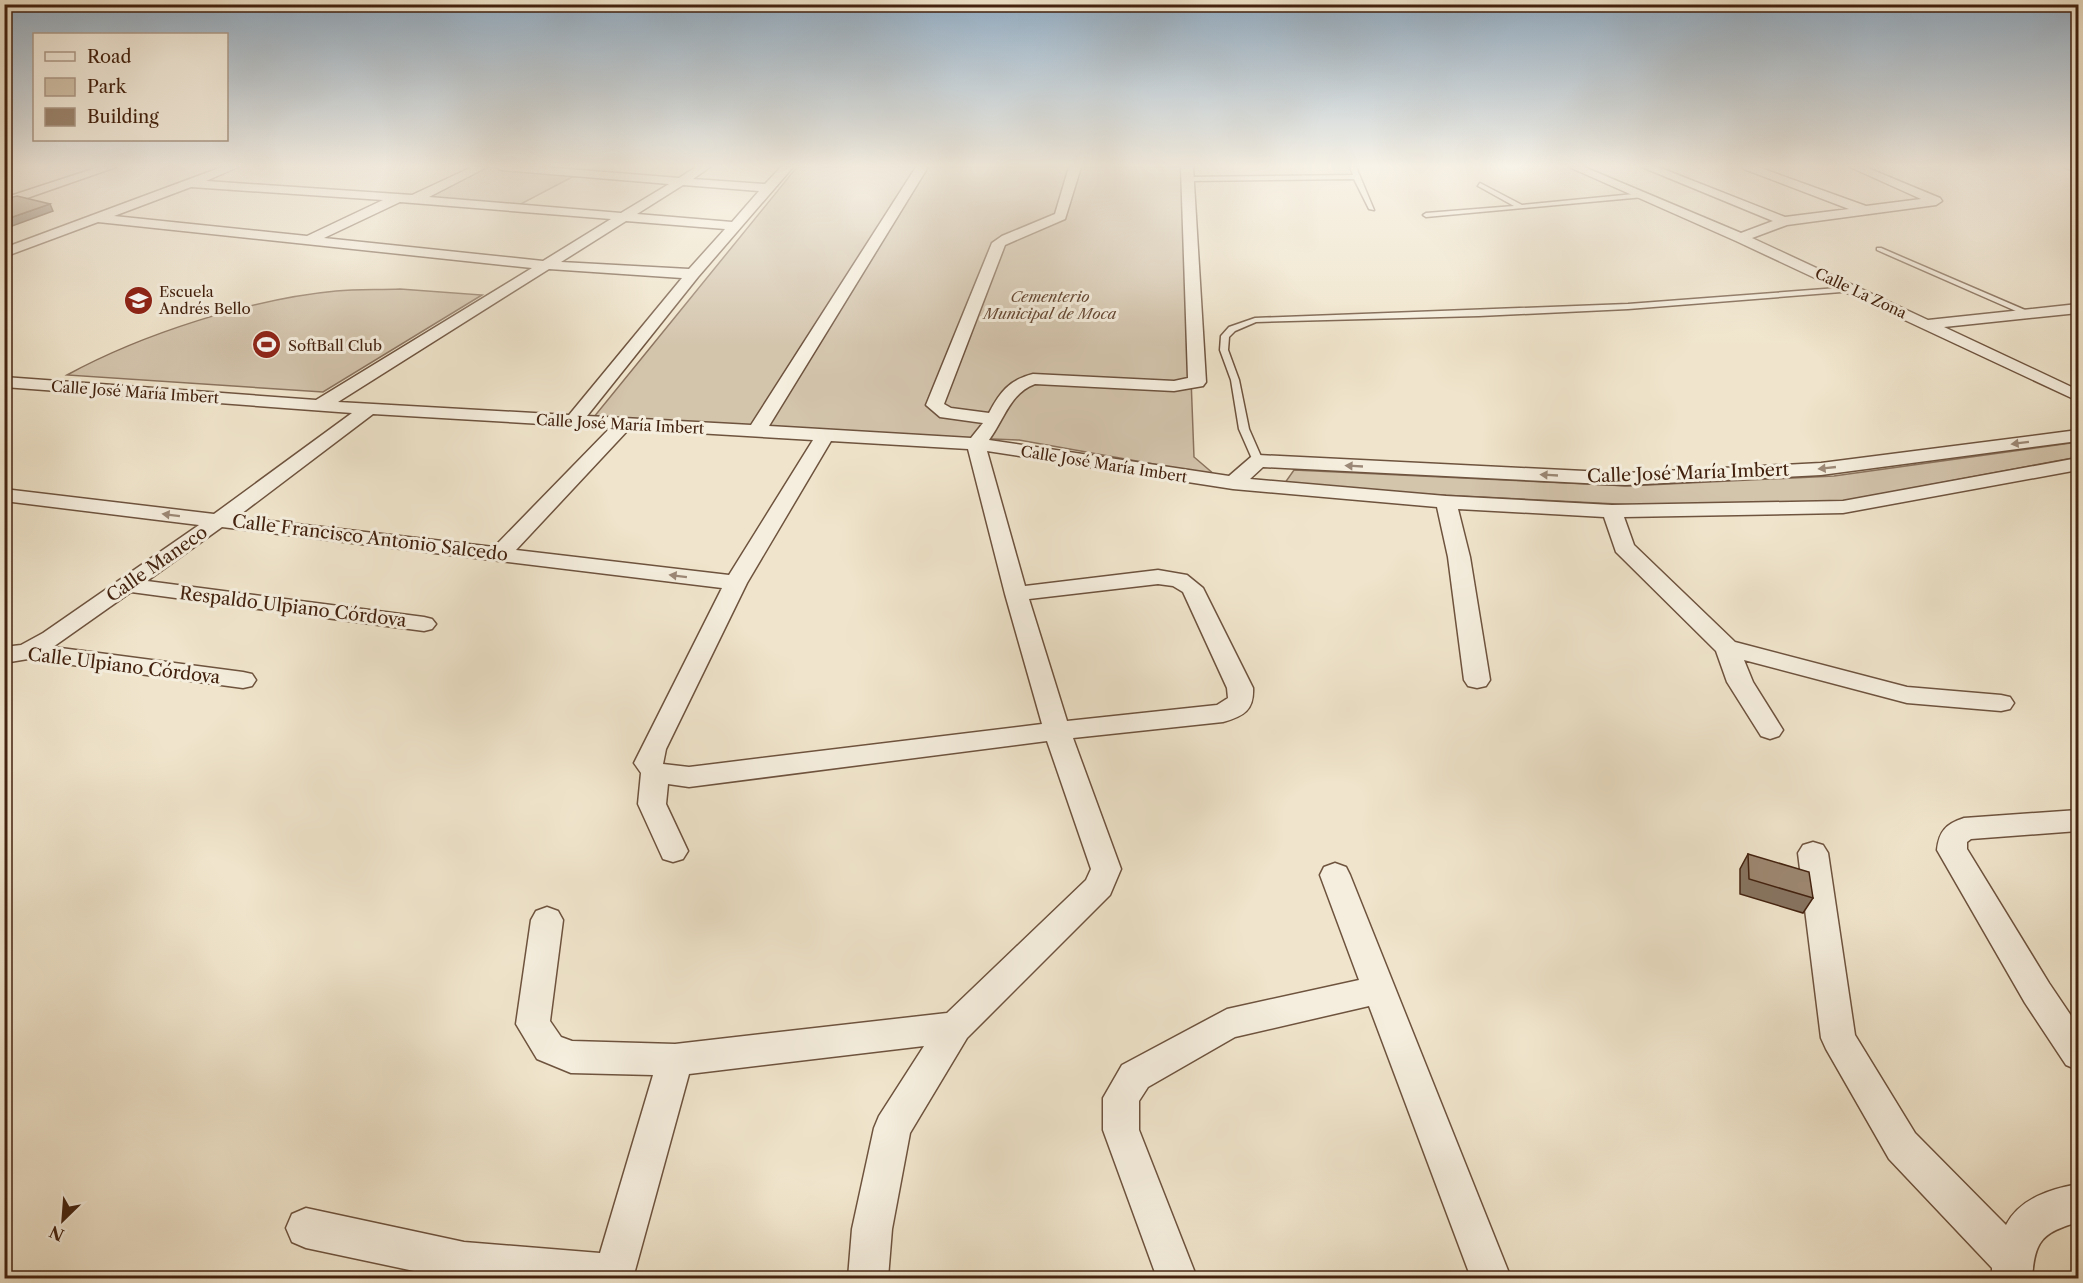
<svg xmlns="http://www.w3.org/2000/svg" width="2083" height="1283" font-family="'Libre Caslon Text',serif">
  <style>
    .green { fill: #d3c4ac; stroke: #8b735e; stroke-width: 1.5 }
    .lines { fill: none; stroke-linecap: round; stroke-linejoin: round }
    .service-casing { stroke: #6e533e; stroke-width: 3 }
    .minor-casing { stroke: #6e533e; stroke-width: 3 }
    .service { fill: #f5eede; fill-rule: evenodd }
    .minor { fill: #f5eede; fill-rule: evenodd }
    .wall { fill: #877461; stroke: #43220f; stroke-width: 1.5 }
    .shaded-wall { fill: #6e5e4f; stroke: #43220f; stroke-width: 1.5 }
    .building { fill: #9d8771; stroke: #43220f; stroke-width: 1.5 }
    .oneway { fill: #9c8876 }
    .labels { text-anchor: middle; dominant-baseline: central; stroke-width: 6; stroke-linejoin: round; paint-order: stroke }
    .far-poi-label { font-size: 15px; fill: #43220f; stroke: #f5eede; text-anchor: start }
    .far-street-label { font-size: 15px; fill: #43220f; stroke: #f5eede }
    .far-park-label { font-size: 15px; font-style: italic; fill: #674a36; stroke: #f5eede }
    .street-label { font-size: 18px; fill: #43220f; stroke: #f5eede }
  </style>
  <rect width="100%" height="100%" fill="#f0e5cc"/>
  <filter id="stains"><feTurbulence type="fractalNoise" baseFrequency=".00333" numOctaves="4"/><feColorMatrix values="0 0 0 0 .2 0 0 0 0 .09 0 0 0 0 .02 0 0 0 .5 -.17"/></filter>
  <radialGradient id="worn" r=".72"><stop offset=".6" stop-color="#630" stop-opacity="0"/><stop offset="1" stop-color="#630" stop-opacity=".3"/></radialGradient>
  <path class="green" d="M484,167L576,175L519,205L425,197Z
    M797,167H1183L1194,457L1215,475L1019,440L589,423Z
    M400,289L482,295L323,392L67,375C142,334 251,299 336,291C357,289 379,290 400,289Z
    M2078,442V457L1838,502L1637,505L1282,487L1294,470L1628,486L1834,476Z"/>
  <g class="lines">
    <defs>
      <path id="service" d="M1350,167H1356L1374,210L1369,209L1354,179L1187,181L1184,179L1187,177L1353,175Z
        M1480,183L1522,205L1644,193L1647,195L1644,197L1426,217L1423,215L1426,213L1514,206L1478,186Z
        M1877,248H1881L2032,313L2025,315L1877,250Z
        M1851,287H1854V291L1628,309L1479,316L1256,322L1235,331L1229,337L1228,350L1239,380L1249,429L1263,461L1258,464L1253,461L1239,429L1231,380L1220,350L1221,336L1229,327L1255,318L1628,304Z"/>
      <path id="minor" d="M99,167H116L4,206V198Z
        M222,167H238L206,181L412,195L472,167H487L429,197L621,213L669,184L502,170L496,167H543L679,178L696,167H710L693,179L765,184L781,167H793L698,277L587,416L751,425L916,167H928L769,426L971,438L983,423L940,417L926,405L992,243L1002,236L1055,214L1069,167H1081L1065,219L1005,245L944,404L951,408L989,413C1000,392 1009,380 1033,374L1174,381L1188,378L1181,167H1193L1206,382L1203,386L1174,391L1035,384C1010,393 1004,420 989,440L1229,476L1251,457L1258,455L1625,473L1821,463L2078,430V441L1821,475L1625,485L1263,467L1250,479L1446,496L1612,505L1843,501L2078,458V470L1843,513L1624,517L1634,545L1735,642L1907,687L2001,695L2010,697L2014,703L2010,709L2001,711L1907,703L1744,660L1753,682L1783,730L1779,736L1770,739L1761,736L1727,682L1716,651L1616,552L1604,517L1458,509L1470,557L1490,680L1486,686L1477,688L1468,686L1464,680L1448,557L1437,507L1233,489L987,451L1025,586L1158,570L1187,575L1203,588L1253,688C1254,710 1244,716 1223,722L1073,738L1121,869L1110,895L967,1038L910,1133L892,1229L888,1278H848L852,1229L874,1128L879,1116L924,1046L689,1074L633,1278H447L306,1248L292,1242L286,1228L292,1214L306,1208L464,1242L600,1253L653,1075L571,1073L537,1059L516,1024L531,920L536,911L547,907L558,911L563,920L550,1021L561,1037L572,1041L675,1044L947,1013L1086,880L1091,869L1047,741L689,787L668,784L666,804L688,851L683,859L673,862L663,859L638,804L641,773L634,763L722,588L222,527L147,581L424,617L432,619L436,624L432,629L424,631L131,592L53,647L243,672L252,674L256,680L252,686L243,688L28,659L4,663V647L21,645L43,633L199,525L4,501V489L214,514L352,413L4,387V377L316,400L532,268L98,222L4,257V248ZM683,185L759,191L732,222L637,214ZM191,187L383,200L307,236L114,216ZM400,202L611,219L543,261L324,238ZM626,221L725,229L689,269L561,262ZM549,269L682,278L569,415L338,402ZM373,414L610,428L494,547L237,517ZM629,429L813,440L729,575L516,550ZM831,441L968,449L1005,594L1042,724L689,767L663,764L666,749L747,583ZM1158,584L1173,586L1183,592L1227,688L1228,698L1217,705L1067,721L1029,599Z
        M1569,167H1584L1741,233L1773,221L1642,167H1658L1785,217L1849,209L1744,169L1742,167H1758L1866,206L1921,199L1850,167H1865L1940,198L1942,201L1936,205L1787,225L1752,238L1928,320L2078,304V313L1944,327L2078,390V401L1736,241Z
        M2064,167H2078V173Z
        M2078,810V831L1971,839L1967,842V849L2049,983L2078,1026V1070L2066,1065L2025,1003L1937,850C1939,831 1946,824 1964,818Z
        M1813,842L1823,845L1828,853L1855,1035L1915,1133L2006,1225C2020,1198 2051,1189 2078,1184V1222C2042,1233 2035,1240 2032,1278H1992V1268L1889,1159L1826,1049L1821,1038L1798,853L1803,845Z
        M1335,863L1346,867L1350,875L1511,1278H1471L1369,1006L1235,1037L1148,1087L1139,1101V1130L1197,1278H1157L1103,1130V1098L1122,1065L1227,1009L1359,980L1320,875L1324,867Z"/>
    </defs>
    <use href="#service" class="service-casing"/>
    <use href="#minor" class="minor-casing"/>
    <use href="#service" class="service"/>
    <use href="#minor" class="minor"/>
  </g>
  <path class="wall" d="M1748,854L1813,898L1803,913L1740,894V869Z"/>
  <path class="shaded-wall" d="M50,204L53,211L4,229V220Z"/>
  <path class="building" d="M17,196L50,204L4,220V199Z
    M1748,854L1809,872L1813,898L1749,879Z"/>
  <defs><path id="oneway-solid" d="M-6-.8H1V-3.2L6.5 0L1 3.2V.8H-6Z" transform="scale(1.5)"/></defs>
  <g class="oneway">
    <use href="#oneway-solid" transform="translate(2020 443) rotate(173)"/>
    <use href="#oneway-solid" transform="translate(1354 466) rotate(-177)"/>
    <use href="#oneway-solid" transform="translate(1827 468) rotate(174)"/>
    <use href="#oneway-solid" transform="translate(1549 475) rotate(-177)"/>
    <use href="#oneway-solid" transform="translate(171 515) rotate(-173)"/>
    <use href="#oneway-solid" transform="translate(678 576) rotate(-173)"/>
  </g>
  <linearGradient id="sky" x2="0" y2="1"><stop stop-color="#93adc3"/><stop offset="0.48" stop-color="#f8f3e8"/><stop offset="1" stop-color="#f8f3e8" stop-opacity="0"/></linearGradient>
  <rect width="2083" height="346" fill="url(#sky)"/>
  <defs>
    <symbol id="school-disc" viewBox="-11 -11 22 22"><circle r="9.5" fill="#8f2418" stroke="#f5eede"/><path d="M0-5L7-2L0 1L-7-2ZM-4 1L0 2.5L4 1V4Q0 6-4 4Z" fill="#fff"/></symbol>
    <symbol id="stadium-disc" viewBox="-11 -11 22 22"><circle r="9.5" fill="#8f2418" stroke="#f5eede"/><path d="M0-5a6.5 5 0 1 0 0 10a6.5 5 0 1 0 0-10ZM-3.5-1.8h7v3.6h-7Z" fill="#fff"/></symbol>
  </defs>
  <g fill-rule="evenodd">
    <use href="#school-disc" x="122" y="284" width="33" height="33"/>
    <use href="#stadium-disc" x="250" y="328" width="33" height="33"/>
  </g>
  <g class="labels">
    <g class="far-poi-label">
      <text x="159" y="291">Escuela<tspan x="159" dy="17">Andrés Bello</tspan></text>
      <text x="288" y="345">SoftBall Club</text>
    </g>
    <g class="far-street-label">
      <text transform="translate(1861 293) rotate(25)">Calle La Zona</text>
      <text transform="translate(135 392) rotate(4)">Calle José María Imbert</text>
      <text transform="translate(620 424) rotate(3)">Calle José María Imbert</text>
      <text transform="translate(1104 464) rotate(9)">Calle José María Imbert</text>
    </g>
    <g class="far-park-label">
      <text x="1050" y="296">Cementerio<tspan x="1050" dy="17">Municipal de Moca</tspan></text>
    </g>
    <g class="street-label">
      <text transform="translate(1688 473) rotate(-2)">Calle José María Imbert</text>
      <text transform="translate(370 538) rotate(7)">Calle Francisco Antonio Salcedo</text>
      <text transform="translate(157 564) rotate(-35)">Calle Maneco</text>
      <text transform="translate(293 607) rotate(7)">Respaldo Ulpiano Córdova</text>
      <text transform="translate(124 666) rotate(7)">Calle Ulpiano Córdova</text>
    </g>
  </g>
  <rect width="2083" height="1283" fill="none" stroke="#f0e5cc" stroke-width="24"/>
  <rect x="6" y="6" width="2071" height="1271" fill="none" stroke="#43220f" stroke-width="3"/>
  <rect x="12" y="12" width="2059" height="1259" fill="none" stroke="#43220f" stroke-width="1.5"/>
  <rect x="33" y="33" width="195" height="108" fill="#f5eede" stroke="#ae9c8b" stroke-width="1.5"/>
  <rect x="45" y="52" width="30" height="9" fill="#f5eede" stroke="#ae9c8b" stroke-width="1.5"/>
  <text x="87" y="63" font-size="18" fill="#43220f">Road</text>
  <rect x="45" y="78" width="30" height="18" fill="#d3c4ac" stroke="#ae9c8b" stroke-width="1.5"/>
  <text x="87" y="93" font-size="18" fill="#43220f">Park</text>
  <rect x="45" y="108" width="30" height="18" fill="#9d8771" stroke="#ae9c8b" stroke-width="1.5"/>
  <text x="87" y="123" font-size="18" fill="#43220f">Building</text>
  <g transform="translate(63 1220) rotate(205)" stroke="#f5eede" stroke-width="4.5" paint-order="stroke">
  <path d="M0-4.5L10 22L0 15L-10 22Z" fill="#43220f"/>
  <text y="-9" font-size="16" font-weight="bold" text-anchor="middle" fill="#43220f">N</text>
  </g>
  <rect width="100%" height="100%" filter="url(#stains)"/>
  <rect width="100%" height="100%" fill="url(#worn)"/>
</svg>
